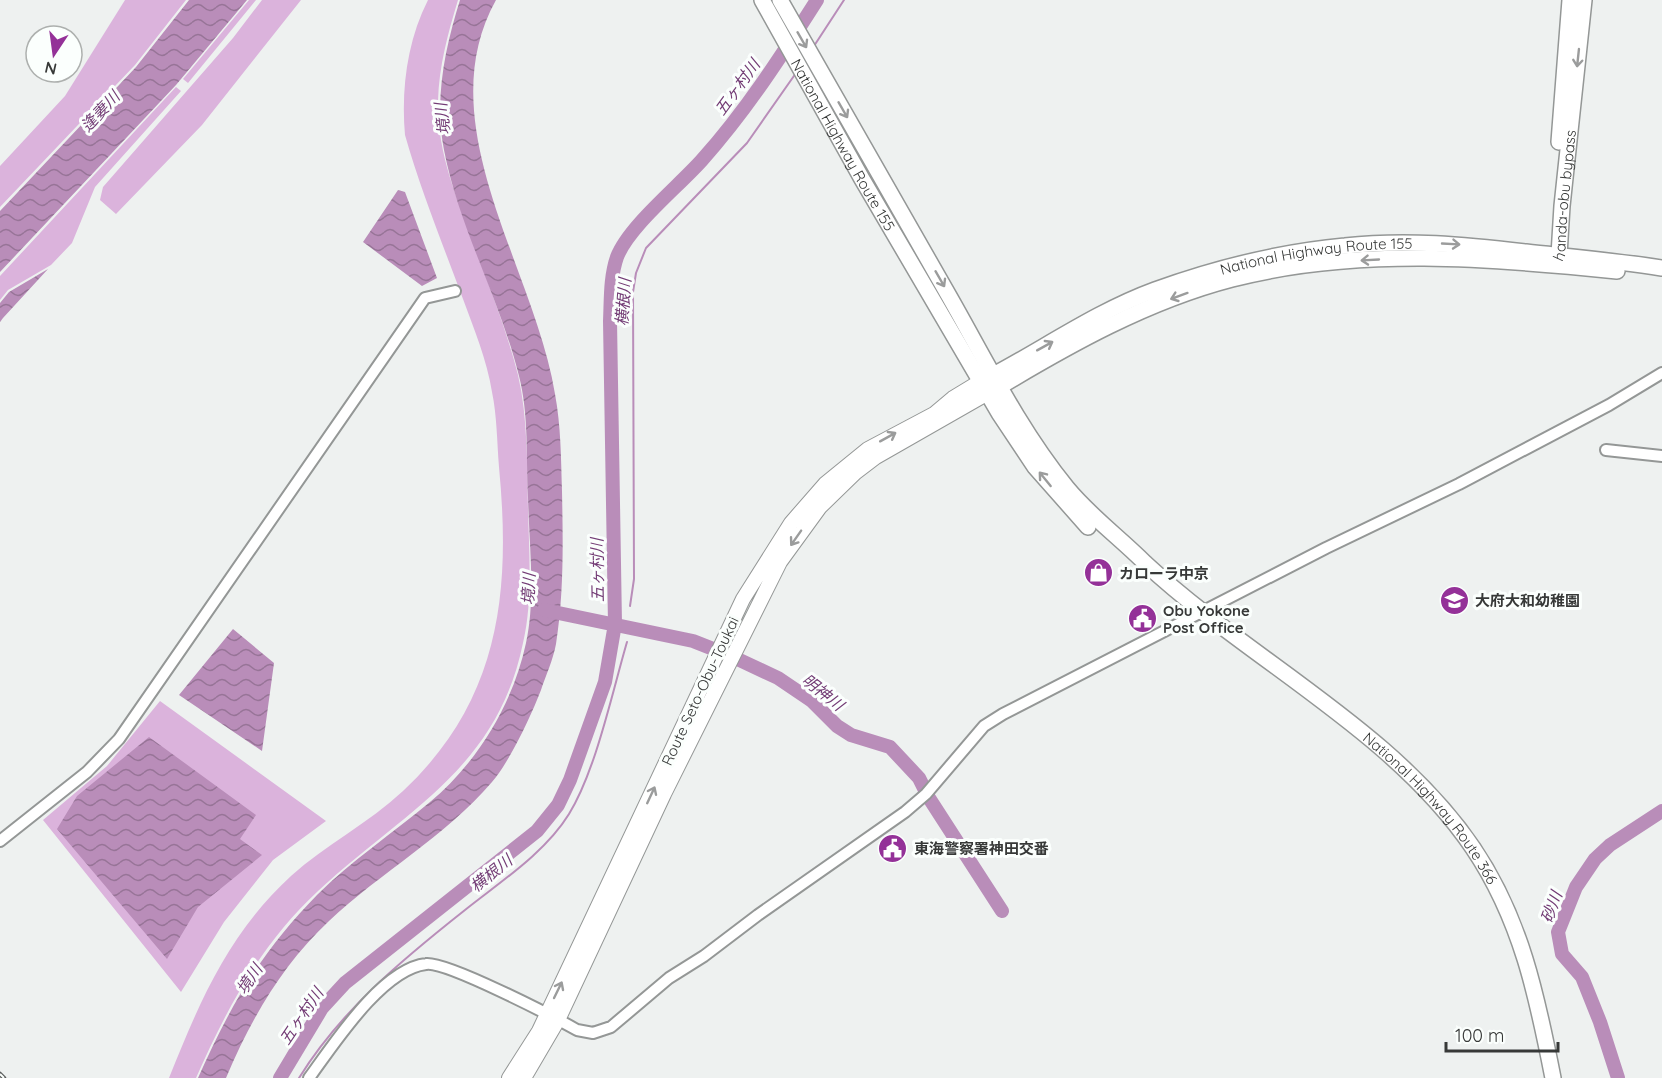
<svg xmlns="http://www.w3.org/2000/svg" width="1662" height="1078" font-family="Quicksand,'Noto Sans JP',sans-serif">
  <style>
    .green { fill: #dbb3dc }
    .water { fill: url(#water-waves) }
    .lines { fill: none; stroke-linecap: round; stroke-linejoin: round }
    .stream { stroke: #b98db9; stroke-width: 2 }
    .river { stroke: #b98db9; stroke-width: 14 }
    .minor-casing { stroke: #949796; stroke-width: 14 }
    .major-casing { stroke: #949796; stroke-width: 16 }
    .highway-casing { stroke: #949796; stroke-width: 18 }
    .minor { stroke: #fff; stroke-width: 10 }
    .major { stroke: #fff; stroke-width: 14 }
    .highway { stroke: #fff; stroke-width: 15 }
    .rail-casing { stroke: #585a59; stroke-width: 4.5 }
    .rail { stroke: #fbfffd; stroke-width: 2; stroke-dasharray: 7; stroke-linecap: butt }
    .oneway { stroke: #9b9c9c }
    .labels { text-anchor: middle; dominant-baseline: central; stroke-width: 6; stroke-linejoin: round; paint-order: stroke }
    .street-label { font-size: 15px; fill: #373938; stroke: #fbfffd }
    .poi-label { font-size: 15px; font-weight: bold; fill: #373938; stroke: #fbfffd; text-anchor: start }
    .water-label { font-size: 16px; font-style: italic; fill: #733c75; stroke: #fbfffd }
  </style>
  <defs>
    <pattern id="water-waves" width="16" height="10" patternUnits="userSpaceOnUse" patternTransform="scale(1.5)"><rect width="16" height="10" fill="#b98db9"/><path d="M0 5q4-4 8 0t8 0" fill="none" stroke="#977497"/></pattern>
  </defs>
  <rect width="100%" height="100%" fill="#eef1f0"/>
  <path class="green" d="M125,0H186L135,65L0,207V166L65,96Z
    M249,0H256L188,83L183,79Z
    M262,0H301L202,125L116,214L100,200L103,187L233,38Z
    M428,0H458C448,33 439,66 438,101C437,152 456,196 473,242C489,286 507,331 518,375C528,418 527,466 528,509C529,553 533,600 523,643C497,770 404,811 318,891C261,944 227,1008 196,1078H169C200,1001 228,934 291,876C325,845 369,823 403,791C500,700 511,593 499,467C497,442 497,416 492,392C487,360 474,329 463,299C443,245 421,191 405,135C401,90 407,41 428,0Z
    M176,87L181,91L95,187L72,243L51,265L8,290L0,300V276Z
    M160,701L326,821L273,860L224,922L181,992L43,820L107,766Z"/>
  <path class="water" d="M189,0H247L176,85L0,272V211L136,67Z
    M460,0H496C427,124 535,269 555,394C561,426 561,459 562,491C563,543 564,593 556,644C553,660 546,675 541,690C531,716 510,761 492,782C445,837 381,872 329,921C282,965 251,1019 226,1078H198C230,1006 261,952 317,895C351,861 393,833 430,802C477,763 513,704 526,643C536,597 529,545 528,497C526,457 529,415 519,376C500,299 459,228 444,150C434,99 445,48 460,0Z
    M398,190L405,192L437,278L422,286L363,242Z
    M48,269L3,318L0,322V303L9,292Z
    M233,629L274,663L262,751L179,695Z
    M149,737L256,815L240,839L262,855L198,907L167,959L57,829L77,796Z"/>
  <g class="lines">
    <path class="stream" d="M814,46L844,0
      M630,606L634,579L633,292L636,273L646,248L747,143L796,73
      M299,1078C341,1010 403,959 465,910C500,882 545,853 569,814C596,770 612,693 627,642"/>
    <path class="river" d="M544,610L693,641L731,656L778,678L812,701L837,726L851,735L890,747L919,778L929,798L1002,911
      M280,1078L322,1008L345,983L537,831L558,805L570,780L605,682L615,624L610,321C611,300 610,277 617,257C629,226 679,186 702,160C746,111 782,55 817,0
      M1618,1078L1600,1022L1582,977L1562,954L1558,932L1576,887L1595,859L1610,845L1662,811"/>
    <defs>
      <path id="minor" d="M1606,450L1662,456
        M0,841L87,772L119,739L425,298L455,291
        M309,1078C334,1044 382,969 426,964C446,961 554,1017 577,1030L593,1033L611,1027L669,978L704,956L758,915L905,812L926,794L984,726L1003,714L1326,548L1459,484L1609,405L1662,373"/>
      <path id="major" d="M509,1078L539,1031L743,599L791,523L825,484L868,449L934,414L953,398L981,381
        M524,1078L558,1020L664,794L780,562L820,507L855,473L876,457L988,393"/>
      <g id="highway">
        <path id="s1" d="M762,0L862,179L999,413L1035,467L1088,527"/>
        <path id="s2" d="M780,0C836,99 893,197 949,296C986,361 1019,429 1067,488C1090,516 1119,537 1145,563C1249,660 1393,730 1473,848C1521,919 1537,996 1553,1078"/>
        <path d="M1559,142L1570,0"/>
        <path id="s3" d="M1555,264L1559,255L1562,206L1584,0"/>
        <path id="s4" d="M986,379C1042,350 1095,312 1155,290C1216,268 1280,252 1345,246C1406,239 1466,245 1526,252C1572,257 1617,261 1662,268"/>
        <path d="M994,390C1069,345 1147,301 1232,279C1357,247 1491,258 1617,271"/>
      </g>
    </defs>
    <use href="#minor" class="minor-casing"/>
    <use href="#major" class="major-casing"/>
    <use href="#highway" class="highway-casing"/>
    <use href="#minor" class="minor"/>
    <use href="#major" class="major"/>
    <use href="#highway" class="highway"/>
    <defs>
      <path id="rail" d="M0,1074L4,1078"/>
    </defs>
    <use href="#rail" class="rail-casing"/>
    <use href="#rail" class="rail"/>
  </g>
  <defs><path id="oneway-shaft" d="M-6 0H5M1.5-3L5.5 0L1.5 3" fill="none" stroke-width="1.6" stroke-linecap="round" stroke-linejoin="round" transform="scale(1.5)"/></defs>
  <g class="oneway">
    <use href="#oneway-shaft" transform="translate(802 40) rotate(60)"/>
    <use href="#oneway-shaft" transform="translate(1578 58) rotate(96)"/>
    <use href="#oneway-shaft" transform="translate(843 110) rotate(60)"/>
    <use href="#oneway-shaft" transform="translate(1451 244) rotate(3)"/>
    <use href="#oneway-shaft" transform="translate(1370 260) rotate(177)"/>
    <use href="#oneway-shaft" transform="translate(940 279) rotate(60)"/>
    <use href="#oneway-shaft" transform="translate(1179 296) rotate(160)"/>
    <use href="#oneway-shaft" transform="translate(1045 346) rotate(-29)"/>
    <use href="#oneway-shaft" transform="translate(888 437) rotate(-29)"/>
    <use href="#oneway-shaft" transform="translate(1045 479) rotate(-129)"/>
    <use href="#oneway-shaft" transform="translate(796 538) rotate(125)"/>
    <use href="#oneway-shaft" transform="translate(651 795) rotate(-65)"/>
    <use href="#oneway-shaft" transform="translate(558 990) rotate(-64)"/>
  </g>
  <defs>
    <symbol id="shop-disc" viewBox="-11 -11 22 22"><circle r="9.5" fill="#943198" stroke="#fbfffd"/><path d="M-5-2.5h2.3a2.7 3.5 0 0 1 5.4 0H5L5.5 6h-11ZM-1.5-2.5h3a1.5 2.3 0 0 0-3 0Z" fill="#fff"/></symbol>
    <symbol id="school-disc" viewBox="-11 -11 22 22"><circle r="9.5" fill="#943198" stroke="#fbfffd"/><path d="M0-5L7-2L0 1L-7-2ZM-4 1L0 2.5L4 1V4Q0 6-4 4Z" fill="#fff"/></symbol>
    <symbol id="civic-disc" viewBox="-11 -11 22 22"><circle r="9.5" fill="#943198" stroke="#fbfffd"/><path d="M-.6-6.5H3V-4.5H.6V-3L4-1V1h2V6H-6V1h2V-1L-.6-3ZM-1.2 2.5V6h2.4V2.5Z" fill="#fff"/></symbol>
  </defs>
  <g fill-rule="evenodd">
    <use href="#shop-disc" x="1082" y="556" width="33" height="33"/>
    <use href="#school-disc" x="1438" y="584" width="33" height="33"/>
    <use href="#civic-disc" x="1126" y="602" width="33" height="33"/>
    <use href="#civic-disc" x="876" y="832" width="33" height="33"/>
  </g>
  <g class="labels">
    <g class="street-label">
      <text stroke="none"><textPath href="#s1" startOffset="166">National Highway Route 155</textPath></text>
      <text stroke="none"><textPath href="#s3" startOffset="70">handa-obu bypass</textPath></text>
      <text stroke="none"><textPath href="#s4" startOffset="357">National Highway Route 155</textPath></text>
      <text transform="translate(700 691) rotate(-65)">Route Seto-Obu-Toukai</text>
      <text stroke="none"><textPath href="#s2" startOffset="1053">National Highway Route 366</textPath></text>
    </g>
    <g class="poi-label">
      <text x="1119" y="573">カローラ中京</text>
      <text x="1475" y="600">大府大和幼稚園</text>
      <text x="1163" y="610">Obu Yokone<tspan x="1163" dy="17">Post Office</tspan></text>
      <text x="914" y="848">東海警察署神田交番</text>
    </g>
    <g class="water-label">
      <text transform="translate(737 87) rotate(-54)">五ヶ村川</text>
      <text transform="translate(100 111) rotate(-47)">逢妻川</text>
      <text transform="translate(442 119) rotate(-97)">境川</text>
      <text transform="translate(623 302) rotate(-86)">横根川</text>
      <text transform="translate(597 570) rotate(-91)">五ヶ村川</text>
      <text transform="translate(528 589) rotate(-87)">境川</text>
      <text transform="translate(823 692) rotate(38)">明神川</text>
      <text transform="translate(491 873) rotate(-39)">横根川</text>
      <text transform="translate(1551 907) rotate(-70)">砂川</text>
      <text transform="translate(249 979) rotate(-56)">境川</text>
      <text transform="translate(301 1016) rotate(-56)">五ヶ村川</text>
    </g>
  </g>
  <g transform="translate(54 54) rotate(193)"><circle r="28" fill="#fbfffd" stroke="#adb0ae" stroke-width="1.5"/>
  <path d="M0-4.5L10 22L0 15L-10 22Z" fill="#943198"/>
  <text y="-9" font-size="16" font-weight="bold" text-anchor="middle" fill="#373938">N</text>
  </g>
  <path d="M1446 1042v9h112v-9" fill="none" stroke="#373938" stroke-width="3"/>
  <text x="1455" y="1042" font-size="18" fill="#373938" stroke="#fbfffd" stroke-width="4.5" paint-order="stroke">100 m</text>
</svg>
